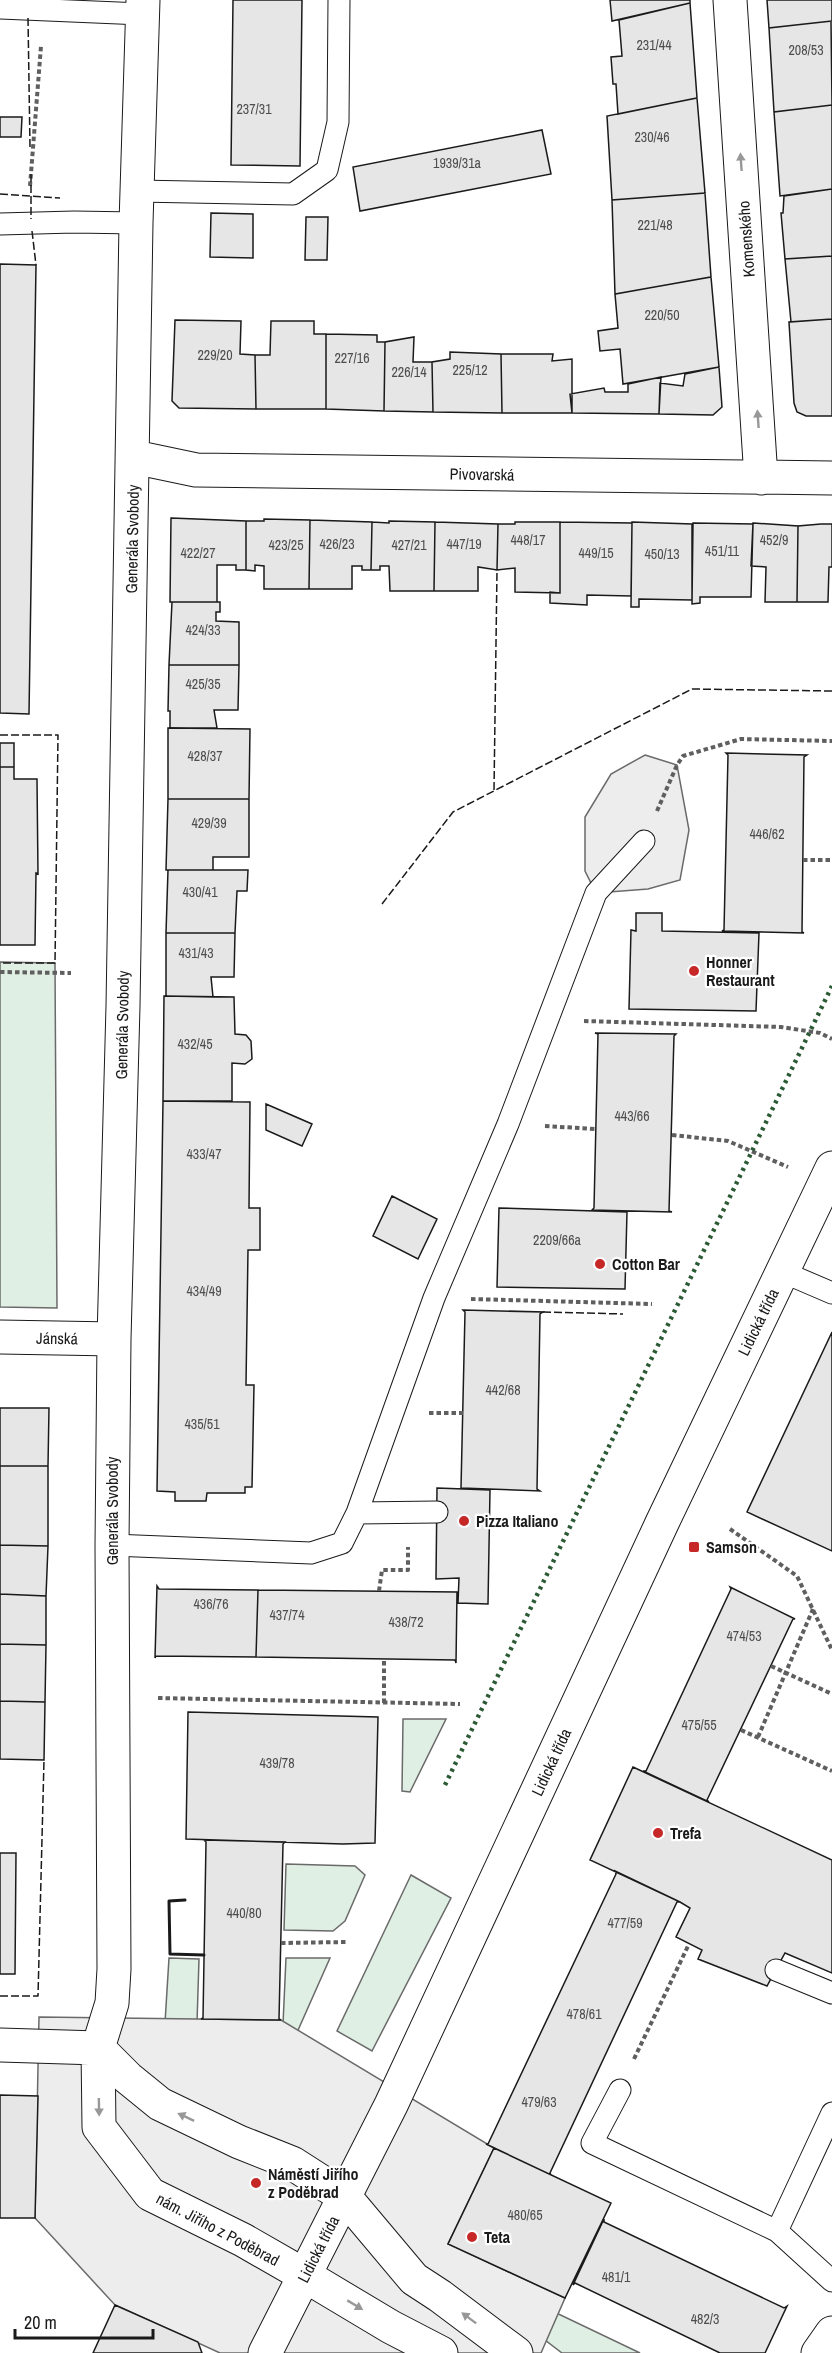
<svg xmlns="http://www.w3.org/2000/svg" width="832" height="2353" font-family="'Archivo Narrow',sans-serif">
  <style>
    .green { fill: #e0efe3; stroke: #6a6a6a; stroke-width: 1.5 }
    .parking { fill: #ededed; stroke: #6a6a6a; stroke-width: 1.5 }
    .building { fill: #e6e6e6; stroke: #1a1a1a; stroke-width: 1.5 }
    .lines { fill: none; stroke-linecap: round; stroke-linejoin: round }
    .lane-casing { stroke: #1a1a1a; stroke-width: 23 }
    .street-casing { stroke: #1a1a1a; stroke-width: 35 }
    .secondary-casing { stroke: #1a1a1a; stroke-width: 35 }
    .path { stroke: #5f5f5f; stroke-width: 4; stroke-dasharray: 4.5 3; stroke-linecap: butt }
    .lane { stroke: #fff; stroke-width: 21 }
    .street { stroke: #fff; stroke-width: 33 }
    .secondary { stroke: #fff; stroke-width: 33 }
    .hedge { stroke: #2b5a34; stroke-width: 4.5; stroke-dasharray: 3 4.5; stroke-linecap: butt }
    .fence { stroke: #1a1a1a; stroke-width: 1.5; stroke-dasharray: 8 3; stroke-linecap: butt }
    .wall { stroke: #1a1a1a; stroke-width: 3 }
    .oneway { fill: #989898 }
    .poi-dot { fill: #c62828; stroke: #fff; stroke-width: 2 }
    .labels { text-anchor: middle; dominant-baseline: central; stroke-width: 4.5; stroke-linejoin: round; paint-order: stroke }
    .number-label { font-size: 14px; fill: #4d4d4d }
    .street-label { font-size: 16px; fill: #1a1a1a; stroke: #fff }
    .poi-label { font-size: 16px; font-weight: bold; fill: #1a1a1a; stroke: #fff; text-anchor: start }
  </style>
  <rect width="100%" height="100%" fill="#fff"/>
  <path class="green" d="M0,962L55,963L57,1308L0,1307Z
    M403,1719H446L410,1792L402,1791Z
    M286,1864L355,1866L365,1875L345,1921L333,1931L284,1930Z
    M411,1875L451,1898L372,2051L337,2031Z
    M169,1958L199,1959L197,2023L283,2024L286,1958H330L295,2037L164,2039Z
    M502,2287L640,2353H562L494,2301Z"/>
  <path class="parking" d="M645,755L677,765L689,830L680,880L648,889L596,893L585,871V817L611,774Z
    M39,2017L281,2020L494,2148L448,2244L565,2298L541,2353H220L115,2305L35,2218Z"/>
  <path class="building" d="M233,0H302L300,166L231,165Z
    M610,0H690V3L612,21Z
    M767,0H832V21L769,28Z
    M690,3L697,98L618,114L616,84H613L611,57L622,56L619,20Z
    M831,21L832,105L774,112L769,28Z
    M697,98L705,193L612,200L607,116Z
    M832,105V189L780,196L774,112Z
    M0,117H22L21,137H0Z
    M542,130L551,174L360,211L353,167Z
    M832,189V256L785,259L781,213H783L784,196Z
    M705,193L711,277L615,294L612,200Z
    M211,213L253,214V258L210,257Z
    M306,217H328L327,260H305Z
    M832,256V319L791,322L785,259Z
    M0,264L36,265L29,714L0,713Z
    M711,277L719,367L623,384L620,349L600,351L598,331L618,328L615,294Z
    M832,319V416H806L797,412L794,403L789,322Z
    M175,320L241,321L240,354L255,355L256,409L179,408L172,401Z
    M271,321H314V334H326V409H256L255,355H270Z
    M326,334L377,335V342H385L384,411L326,409Z
    M414,337L413,362H432L433,412L384,411L385,342Z
    M450,352L501,354L502,413L433,412L432,362L450,359Z
    M501,354H553L552,361L572,359V413H502Z
    M719,367L722,407L713,415L659,414L660,383L683,386L685,374Z
    M661,377L659,414L572,413L570,394L604,388L605,392H628V384Z
    M171,518L246,521V570H236V565H217V602H170Z
    M264,519L310,520L309,589H264V566L255,565V571L246,570V521H264Z
    M310,520L372,522L371,570H362V566H352V589H309Z
    M389,521L435,522L434,591H390L389,566H380V570H371L372,522L389,523Z
    M435,522L498,524L497,570L478,567V591H434Z
    M515,522H560V593L515,592V568L497,570L498,524H515Z
    M560,522L632,523L631,596L587,595V605L550,603V592L560,593Z
    M632,522L692,524V600L639,599V607H631Z
    M693,523L753,524L751,597H700V603L692,604Z
    M753,523L798,526L797,602H765L766,567L751,566Z
    M821,524H832V567H829L828,602H797L798,526Z
    M172,602H220V612H216V621L239,622V665H169Z
    M169,665H239L238,710H214L217,728H170V711H168Z
    M168,728L250,729L249,799H168Z
    M0,743H14V767H0Z
    M726,753L807,755L804,757L802,932L804,933L722,931L724,930L728,755Z
    M0,767H14V779H37L38,874L36,873L35,945H0Z
    M168,799H249V857H213V870H166Z
    M168,870H248L247,891H237L235,933H166Z
    M636,913H662V931L759,933L756,1011L629,1009L631,930L636,931Z
    M166,933H235L234,977H211L213,997L166,996Z
    M164,996L234,997L235,1034L246,1035L251,1041L252,1059L245,1064L232,1063V1101H163Z
    M595,1033L676,1034L674,1036L669,1211L672,1212L592,1210L594,1208L598,1034Z
    M163,1101L250,1102L249,1208H260V1250H248L246,1385H254L252,1487H245V1493H207L206,1501H175V1492L157,1491Z
    M266,1104L312,1124L302,1146L266,1130Z
    M392,1196L437,1219L418,1259L373,1236Z
    M499,1208L627,1212L625,1289L497,1287Z
    M463,1310L543,1312L540,1314L537,1489L540,1491L461,1488L465,1312Z
    M832,1332V1551L747,1512Z
    M0,1408H49L48,1466H0Z
    M0,1466H48V1546L0,1545Z
    M437,1488L490,1490L488,1604L458,1603L459,1578L436,1579Z
    M0,1545L48,1546L46,1596L0,1594Z
    M157,1586L159,1589L258,1590L256,1657L156,1656L155,1658Z
    M730,1587L795,1619H793L707,1800L709,1802L643,1771H646L731,1589Z
    M258,1590L457,1592L456,1663L455,1660L256,1657Z
    M0,1594L46,1596V1645L0,1644Z
    M0,1644L46,1645L45,1702L0,1701Z
    M0,1701L45,1702L44,1760L0,1759Z
    M188,1712L378,1717L375,1843L343,1844L186,1839Z
    M633,1767L832,1860V1973L785,1953L767,1986L698,1959L702,1950L676,1937L690,1908L680,1902L590,1860Z
    M204,1840L285,1842L283,1844L279,2019L281,2020L201,2019L203,2018L206,1842Z
    M0,1853H16L15,1974H0Z
    M615,1871L680,1902H677L550,2173L551,2175L486,2144H488L616,1874Z
    M0,2095L38,2096L35,2218H0Z
    M494,2148L611,2203L565,2298L448,2244Z
    M604,2219V2222L784,2308L787,2306L765,2353H720L575,2283L573,2285Z
    M115,2305L198,2342L202,2353H93Z"/>
  <g class="lines">
    <defs>
      <path id="lane" d="M0,8L142,14
        M137,191L293,194L327,170L338,122L339,0
        M0,224L74,222L136,223
        M783,1272L832,1293
        M357,1513L437,1512
        M112,1545L311,1553L342,1543L357,1513L434,1298L508,1124L596,893L644,841
        M776,1970L832,1993
        M620,2090L592,2143L777,2231
        M832,2113L777,2231L832,2281"/>
      <path id="street" d="M143,0L136,223L123,1006L114,1339L112,1545L114,1969L112,2003L98,2048L99,2127L150,2194L243,2240L304,2275
        M730,0L761,478
        M134,457L196,470L832,478
        M0,1337L114,1339
        M0,2045L98,2048
        M98,2048L128,2078L160,2104L239,2142L292,2163L345,2197
        M818,2353L832,2333"/>
      <path id="secondary" d="M345,2197L414,2279L440,2296L516,2353
        M304,2275L391,2327L441,2353
        M265,2353L391,2105L662,1523L832,1168"/>
    </defs>
    <use href="#lane" class="lane-casing"/>
    <use href="#street" class="street-casing"/>
    <use href="#secondary" class="secondary-casing"/>
    <path class="path" d="M30,186L41,46
      M657,811L677,765L683,756L741,739L832,741
      M803,860H832
      M0,972L71,973
      M584,1021L781,1027L820,1033L832,1039
      M545,1126L595,1129
      M672,1135L728,1141L788,1167
      M471,1299L652,1304
      M429,1413H463
      M730,1529L797,1576L832,1650
      M379,1591L382,1570H408V1547
      M771,1666L832,1694
      M158,1698L460,1704
      M384,1703V1660
      M741,1730L832,1771
      M758,1737L813,1609
      M281,1943L347,1942
      M634,2059L689,1944"/>
    <use href="#lane" class="lane"/>
    <use href="#street" class="street"/>
    <use href="#secondary" class="secondary"/>
    <path class="hedge" d="M445,1785L832,986"/>
    <path class="fence" d="M28,18L30,147
      M31,174V219
      M0,194L60,198
      M32,231L36,265
      M0,735H58L55,963H0
      M494,790L497,570
      M382,904L453,812L692,689L832,691
      M543,1312L623,1314
      M0,1996H38L44,1760"/>
    <path class="wall" d="M185,1900L169,1901L170,1954L204,1955"/>
  </g>
  <defs><path id="oneway-solid" d="M-6-.8H1V-3.2L6.5 0L1 3.2V.8H-6Z" transform="scale(1.5)"/></defs>
  <g class="oneway">
    <use href="#oneway-solid" transform="translate(741 162) rotate(-94)"/>
    <use href="#oneway-solid" transform="translate(758 419) rotate(-94)"/>
    <use href="#oneway-solid" transform="translate(99 2107) rotate(89)"/>
    <use href="#oneway-solid" transform="translate(186 2117) rotate(-155)"/>
    <use href="#oneway-solid" transform="translate(355 2305) rotate(31)"/>
    <use href="#oneway-solid" transform="translate(469 2318) rotate(-143)"/>
  </g>
  <g class="poi-dot">
    <circle cx="694" cy="971" r="6"/>
    <circle cx="600" cy="1264" r="6"/>
    <circle cx="464" cy="1521" r="6"/>
    <rect x="688" y="1541" width="12" height="12" rx="3"/>
    <circle cx="658" cy="1833" r="6"/>
    <circle cx="256" cy="2183" r="6"/>
    <circle cx="472" cy="2237" r="6"/>
  </g>
  <g class="labels">
    <g class="number-label">
      <text x="654" y="45">231/44</text>
      <text x="806" y="50">208/53</text>
      <text x="254" y="109">237/31</text>
      <text x="652" y="137">230/46</text>
      <text x="457" y="163">1939/31a</text>
      <text x="655" y="225">221/48</text>
      <text x="662" y="315">220/50</text>
      <text x="215" y="355">229/20</text>
      <text x="352" y="358">227/16</text>
      <text x="470" y="370">225/12</text>
      <text x="409" y="372">226/14</text>
      <text x="528" y="540">448/17</text>
      <text x="774" y="540">452/9</text>
      <text x="337" y="544">426/23</text>
      <text x="464" y="544">447/19</text>
      <text x="286" y="545">423/25</text>
      <text x="409" y="545">427/21</text>
      <text x="722" y="551">451/11</text>
      <text x="198" y="553">422/27</text>
      <text x="596" y="553">449/15</text>
      <text x="662" y="554">450/13</text>
      <text x="203" y="630">424/33</text>
      <text x="203" y="684">425/35</text>
      <text x="205" y="756">428/37</text>
      <text x="209" y="823">429/39</text>
      <text x="767" y="834">446/62</text>
      <text x="200" y="892">430/41</text>
      <text x="196" y="953">431/43</text>
      <text x="195" y="1044">432/45</text>
      <text x="632" y="1116">443/66</text>
      <text x="204" y="1154">433/47</text>
      <text x="557" y="1240">2209/66a</text>
      <text x="204" y="1291">434/49</text>
      <text x="503" y="1390">442/68</text>
      <text x="202" y="1424">435/51</text>
      <text x="211" y="1604">436/76</text>
      <text x="287" y="1615">437/74</text>
      <text x="406" y="1622">438/72</text>
      <text x="744" y="1636">474/53</text>
      <text x="699" y="1725">475/55</text>
      <text x="277" y="1763">439/78</text>
      <text x="244" y="1913">440/80</text>
      <text x="625" y="1923">477/59</text>
      <text x="584" y="2014">478/61</text>
      <text x="539" y="2102">479/63</text>
      <text x="525" y="2215">480/65</text>
      <text x="616" y="2277">481/1</text>
      <text x="705" y="2319">482/3</text>
    </g>
    <g class="street-label">
      <text transform="translate(746 239) rotate(-94)">Komenského</text>
      <text transform="translate(482 474) rotate(1)">Pivovarská</text>
      <text transform="translate(132 539) rotate(-89)">Generála Svobody</text>
      <text transform="translate(122 1025) rotate(-89)">Generála Svobody</text>
      <text transform="translate(758 1322) rotate(-64)">Lidická třída</text>
      <text transform="translate(57 1338) rotate(1)">Jánská</text>
      <text transform="translate(112 1511) rotate(-90)">Generála Svobody</text>
      <text transform="translate(551 1762) rotate(-65)">Lidická třída</text>
      <text transform="translate(218 2229) rotate(28)">nám. Jiřího z Poděbrad</text>
      <text transform="translate(318 2249) rotate(-63)">Lidická třída</text>
    </g>
    <g class="poi-label">
      <text x="706" y="962">Honner<tspan x="706" dy="18">Restaurant</tspan></text>
      <text x="612" y="1264">Cotton Bar</text>
      <text x="476" y="1521">Pizza Italiano</text>
      <text x="706" y="1547">Samson</text>
      <text x="670" y="1833">Trefa</text>
      <text x="268" y="2174">Náměstí Jiřího<tspan x="268" dy="18">z Poděbrad</tspan></text>
      <text x="484" y="2237">Teta</text>
    </g>
  </g>
  <path d="M15 2329v9h138v-9" fill="none" stroke="#1a1a1a" stroke-width="3"/>
  <text x="24" y="2329" font-size="18" fill="#1a1a1a" stroke="#ffffff" stroke-width="4.5" paint-order="stroke">20 m</text>
</svg>
